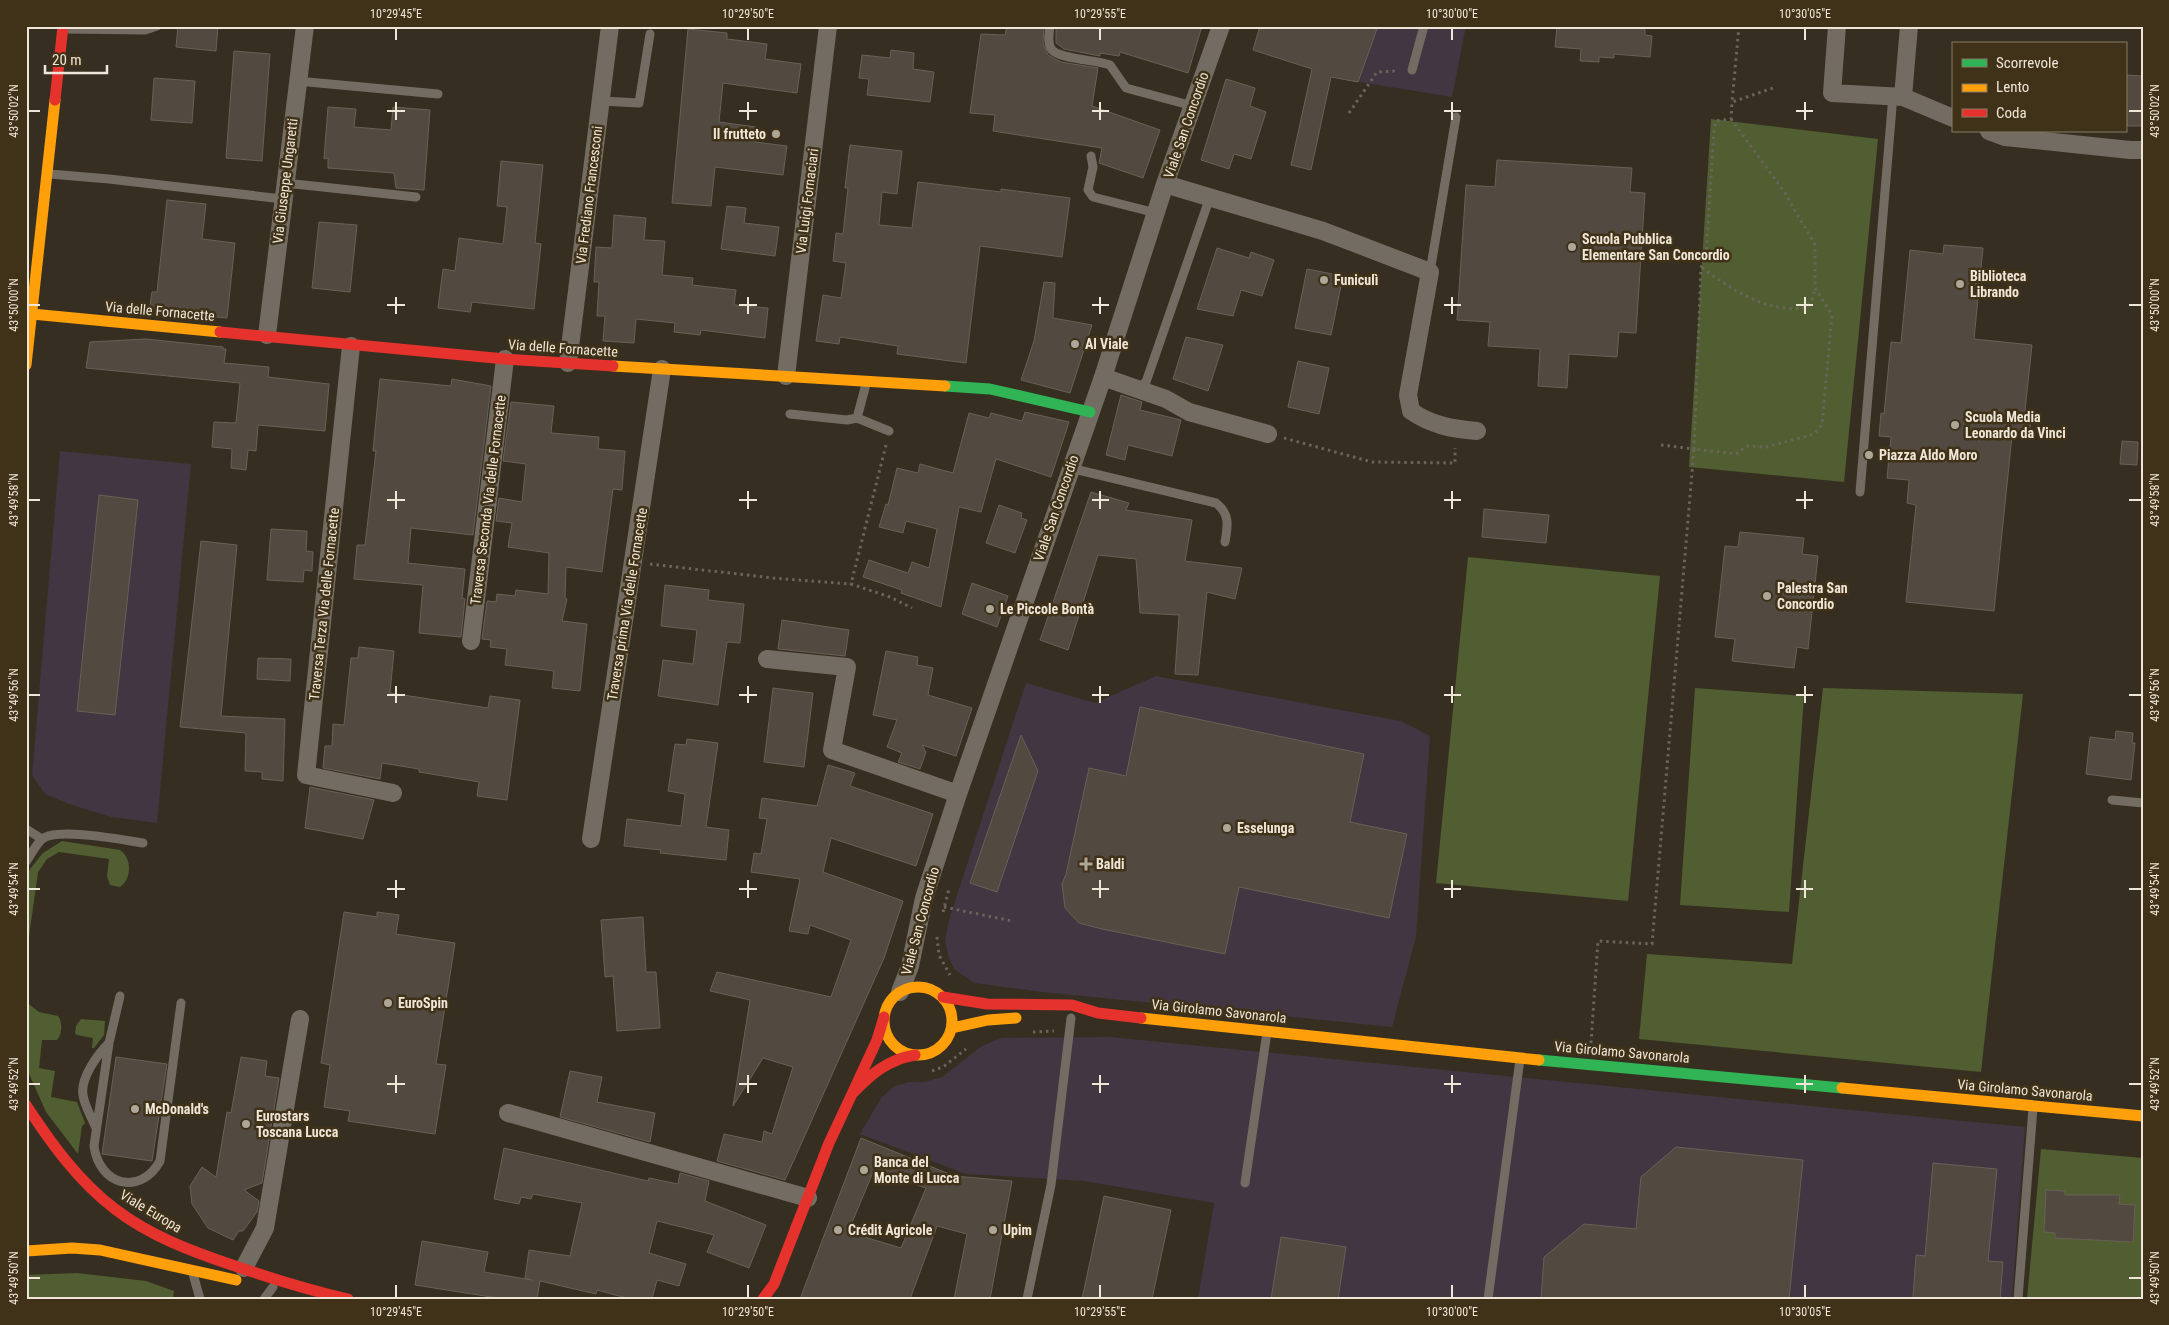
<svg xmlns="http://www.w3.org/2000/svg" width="2169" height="1325" font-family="'Roboto Condensed',sans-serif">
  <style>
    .commercial { fill: #413641 }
    .green { fill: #505e31 }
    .building { fill: #524940; stroke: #696056; fill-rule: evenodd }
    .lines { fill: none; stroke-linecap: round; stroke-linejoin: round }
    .path { stroke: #69655a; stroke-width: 3; stroke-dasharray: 2.5 4; stroke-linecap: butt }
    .lane { stroke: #726c62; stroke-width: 9 }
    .street { stroke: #726c62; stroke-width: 18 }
    .fast { stroke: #30b455; stroke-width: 11 }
    .slow { stroke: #ff9f0a; stroke-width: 11 }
    .jam { stroke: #e5322d; stroke-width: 11 }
    .ticks { fill: none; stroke: #efe6d7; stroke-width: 2 }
    .poi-dot { fill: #aea697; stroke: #3f3218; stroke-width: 2 }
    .labels { text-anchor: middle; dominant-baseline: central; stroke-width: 5; stroke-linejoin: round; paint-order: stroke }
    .street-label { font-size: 14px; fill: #efe6d7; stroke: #3f3218 }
    .poi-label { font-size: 14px; font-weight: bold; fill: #efe6d7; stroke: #3f3218; text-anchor: start }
    .neatline { fill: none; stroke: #efe6d7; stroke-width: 2 }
    .ticks-label { font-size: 12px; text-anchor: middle; fill: #efe6d7 }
  </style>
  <rect width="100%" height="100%" fill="#362f21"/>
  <path class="commercial" d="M1332,26H1466L1452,97L1316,75Z
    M60,451L191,464L157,823L111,817L72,805L45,794L32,775Z
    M1156,676L1401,721L1430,736L1416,937L1392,1027L1043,992L974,983L954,969L948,955L945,941L949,920L1026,683L1095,703Z
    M1110,1037L2025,1127L2012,1299H1198L1214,1203L1083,1181L966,1174L860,1134L881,1098L893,1087L908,1082H924L942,1077L982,1046L1002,1038Z"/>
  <path class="green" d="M1711,119L1878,139L1844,482L1689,467Z
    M1468,557L1660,576L1628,901L1436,883Z
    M1695,688L1804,696L1789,912L1680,905Z
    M1823,688L2023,694L1981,1072L1639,1039L1647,954L1792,964Z
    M62,841L120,850C132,858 132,879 120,887L110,885L107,876L109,859L59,852L47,859L38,872L26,958V874L43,853Z
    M26,1002L39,1012L58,1016C63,1022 62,1035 57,1040H42L39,1068L55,1071L51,1097L77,1102L85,1123L82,1126L78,1154L46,1112L26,1067Z
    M81,1019L105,1021L104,1035L94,1048H92L93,1038L77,1035L75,1033L76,1026Z
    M2041,1149L2143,1158V1299H2027Z
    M77,1273L146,1281L174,1291L173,1299H26V1275Z"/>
  <path class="building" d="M178,26H218L216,51L176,47Z
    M1007,26H1044L1043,43L1048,55L1061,62L1098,68L1092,106L1160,130L1143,178L1099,163L1102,148L993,131L995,115L970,113L981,34L1005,35Z
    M1056,26H1202L1188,73L1120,52L1119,56L1100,53V56L1064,49L1056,43Z
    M1260,26H1378L1358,82L1331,77L1311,170L1291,165L1312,69L1253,50Z
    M1557,26H1645V35L1652,36L1650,57L1614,54V58L1599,57V62L1580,61L1581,49L1555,47Z
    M688,29L727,33V39L767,44L765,59L801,64L797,93L723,83L719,122L756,127L755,142L787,146L783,175L715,167L711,206L672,203Z
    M891,50L914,53L913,69L934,72L930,102L867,95L869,79L859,78L862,55L890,58Z
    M234,51L270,54L262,161L226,158Z
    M2126,75L2143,76V126H2127Z
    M154,78L195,81L192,123L151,120Z
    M1226,79L1255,88L1250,106L1266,112L1251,159L1234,154L1229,169L1201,160Z
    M328,107L356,109L354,127L391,130L393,107L430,110L424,190L396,188L394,173L328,168V158L324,159Z
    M850,145L902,151L897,194L882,192L879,225L912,228L918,182L1001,192V189L1070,198L1062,257L980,246L966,363L897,354L898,346L840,337L839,344L816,341L823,295L841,298L846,263L833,261L836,233L843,234L848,188H845Z
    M1497,160L1632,168L1630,192L1645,193L1636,333L1619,332L1617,357L1569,354L1567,388L1538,386L1540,349L1488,346L1490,322L1457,320L1466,185L1495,187Z
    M501,161L543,165L535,243L541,244L534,309L472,302L470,312L438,308L443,269L455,271L459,238L503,244L507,207L497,206Z
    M167,200L206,204L202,239L235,243L227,318L149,311L152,292H157Z
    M727,206L746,208L744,223L779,227L775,256L721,249Z
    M614,215L646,218L644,240L665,241L662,275L693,278L692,285L736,290L734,305L768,308L765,338L701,330L700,335L674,332L675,323L636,319L634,343L603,341L605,316H597L599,282H594L596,247L612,248Z
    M319,222L357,225L350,292L312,288Z
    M1944,245L1983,248L1974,339L2032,345L2025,410L2032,411L2029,437L2012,436L1994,611L1906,602L1916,505L1907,503L1909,480L1887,478L1891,437L1879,436L1881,413L1884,414L1891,342L1901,343L1910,250L1943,254Z
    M1217,248L1249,258L1251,252L1274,260L1262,296L1241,290L1233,316L1197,309Z
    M1307,269L1343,276L1331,335L1295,328Z
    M1044,282L1055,283L1053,318L1092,325L1070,393L1021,380L1034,341Z
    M1186,337L1223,345L1208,391L1173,379Z
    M146,339L223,347V349H226L224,363L269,367L268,377L329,384L325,431L258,425L256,451L248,450L246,470L231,468L232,449L212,447L214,422L236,423L240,383L86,368L90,342Z
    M1298,361L1329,368L1319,414L1288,407Z
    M380,379L451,386L452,379L491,386L473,535L411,528L408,563L465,569L462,598L465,599L461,637L419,633L423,585L354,579L357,545H365L376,451H373Z
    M1121,395L1142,402L1140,410L1181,420L1172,456L1128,445L1125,460L1106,455Z
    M511,402L554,406L551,433L599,437L598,449L625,451L622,490L613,489L602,572L566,567L565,598L567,599L562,621L587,624L580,691L552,688L554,671L505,665L507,649L490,647L491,640L482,639L487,601L496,602L497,594L515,596L516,590L548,594L549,553L508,547L512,523L496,521L499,498L522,502L526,464L503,461Z
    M1025,412L1069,422L1051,477L996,459L981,512L959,507L941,607L901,593L902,590L863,577L869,560L908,573L912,562L929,568L937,529L906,521L903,533L879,527L886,504L888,505L897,468L918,473L920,464L953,473L969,413L989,418L991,413L1022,421Z
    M2122,441L2138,442L2137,465L2120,464Z
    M1091,492L1129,503L1126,510L1192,520L1185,561L1242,568L1235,599L1207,592L1198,675L1175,674L1179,615L1140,613L1136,559L1098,555L1068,650L1040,640Z
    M99,495L138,500L115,715L77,711Z
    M999,505L1022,513L1021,518L1027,520L1015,553L986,543Z
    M1484,509L1549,515L1546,543L1482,537Z
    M271,529L307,531L306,551L313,552L312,571L304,570L303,582L267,580Z
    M1740,532L1804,538L1802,554L1818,556L1808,649L1797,647L1794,668L1732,661L1735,639L1715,637L1725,546L1738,547Z
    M201,541L237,545L221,716L285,719L283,781L262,779V772L245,771L246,733L180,727Z
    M972,583L1008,596L997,627L962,614Z
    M665,585L709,590L708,600L744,604L740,643L727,642L718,705L658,696L663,660L693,664L697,630L661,626Z
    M782,620L849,630L845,656L778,649Z
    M359,647L394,651L390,693L488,708L490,696L520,700L507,800L477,796L479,782L419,772V769L382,763L380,779L323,768L325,746H332L333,724L344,725L351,658H358Z
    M886,651L918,657L917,665L933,668L928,695L972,708L956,756L922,745L926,752L920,769L898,762L902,753L887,747L897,720L873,715Z
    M258,658L291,659L290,681L257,679Z
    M773,688L813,693L804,767L764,762Z
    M1140,707L1364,754L1350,822L1407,834L1389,918L1239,887L1225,954L1102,929L1079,923L1065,908L1062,884L1066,874L1089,768L1126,776Z
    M2116,731L2133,733L2132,743H2135L2131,780L2086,774L2090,737L2115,740Z
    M1021,735L1038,771L997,892L970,883Z
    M687,739L718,743L706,827L729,830L726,860L660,853L661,850L624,846L627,819L681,826L685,794L668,791L675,744L686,745Z
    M828,765L855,773L850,786L933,814L916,866L831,838L823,872L903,901L884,958L785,1180L717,1161L724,1134L762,1142L764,1131L772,1134L793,1067L763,1058L733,1106L750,1000L710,991L717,972L831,997L851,940L810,925L808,934L789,931L800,879L751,872L754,853L761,854L767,819L759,818L762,798L817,806Z
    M310,787L374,800L363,839L305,828Z
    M344,912L377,917V912L399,915L396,934L455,943L436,1064L446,1065L435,1134L348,1121L350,1111L324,1107L330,1065L321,1063Z
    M643,917L646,972H656L660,1028L617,1031L613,976L605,977L601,920Z
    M116,1057L167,1064L152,1161L102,1154Z
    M241,1057L267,1061L265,1076L279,1078L262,1183L244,1190L259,1201L257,1212L243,1231H239L233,1240L208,1228L192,1204L190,1186L202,1167L216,1177L227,1112L231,1113Z
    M570,1071L602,1077L597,1102L655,1113L650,1142L560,1117Z
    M861,1138L954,1176L1012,1181L990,1299H954L967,1234L937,1226L910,1299H800ZM874,1170L926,1188L901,1248L848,1232Z
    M1676,1147L1803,1160L1789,1299H1541L1544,1257L1584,1224L1636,1229L1641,1177Z
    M504,1148L648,1181L649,1178L678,1184L680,1173L709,1181L705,1201L766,1225L749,1268L707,1252L714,1235L657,1221L649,1253L686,1264L679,1286L657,1280L652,1299H630L597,1290L596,1294L540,1281L537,1299H504L415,1285L422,1241L488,1252L484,1272L532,1280L525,1278L529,1250L570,1256L582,1203L533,1194L531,1199L521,1197L519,1204L494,1199Z
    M1933,1163L1997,1169L1988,1261L2003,1262L2000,1299L1913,1298L1916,1255L1925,1256Z
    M2046,1190L2065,1191V1195H2120L2119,1204L2135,1205L2133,1242L2055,1238V1233L2044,1232Z
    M1104,1196L1171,1210L1152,1299H1082Z
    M1281,1237L1346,1247L1338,1299H1271Z"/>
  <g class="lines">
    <path class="path" d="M1739,26L1732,102L1776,87
      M1349,113L1377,72L1397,71
      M1702,268C1733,290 1764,312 1804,308L1812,300L1815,289
      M1284,438L1372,462L1455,463V448
      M886,445L851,584L890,597L912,608
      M1661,445L1694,449L1701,268L1706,256L1714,130L1716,121L1731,119L1732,102
      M650,564L773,578L851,584
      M944,907L1012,921
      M943,912L949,889
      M937,937L939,955L950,975
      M1033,1032L1054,1031
      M1591,1043L1598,941L1652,944L1694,449L1736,454L1747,446L1767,447L1814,434L1822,425L1832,315L1815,288V245L1783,190L1731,119
      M932,1071L943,1067L966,1049"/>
    <path class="lane" d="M1050,26C1049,33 1047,44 1052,50C1060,59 1096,60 1110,65L1126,88L1193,106
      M65,29L145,30L157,26
      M1412,70L1424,26
      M297,81L438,94
      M601,101L639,103L650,34
      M1091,156L1093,167L1088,190L1093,197L1156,213
      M50,174L109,179L283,199
      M285,183L416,197
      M1430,272L1456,117
      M1137,388L1146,382L1210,197
      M790,414L847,420L857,418L866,384
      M857,418L889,431
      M1070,468L1216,503C1230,514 1228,525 1225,542
      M1860,492L1893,95
      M2112,800L2143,803
      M26,829L42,839
      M26,862C31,855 36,844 42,839C57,827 123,840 143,843
      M120,996L109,1043L94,1146C99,1185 140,1197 160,1161L181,1003
      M96,1128C92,1118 84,1105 83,1095C80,1078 98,1054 109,1043
      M1245,1183L1267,1032
      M193,1274L200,1299
      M264,1299L273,1287
      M1027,1299L1051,1185L1071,1018
      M1488,1299L1520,1059
      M2018,1299L2033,1108"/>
    <path class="street" d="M1837,26L1832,93L1903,97L1909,26
      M1903,97L1953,118
      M1989,131L2005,137L2130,150H2143
      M1165,184L1323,231L1430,272L1408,395L1411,411C1431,425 1452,429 1477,431
      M267,335L305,26
      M351,346L306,775L393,793
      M568,363L610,26
      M786,376L828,26
      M1103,377L1166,399L1189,412L1268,434
      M471,641L505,359
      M767,659L847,667L832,750L958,794
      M591,839L662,369
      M900,992L910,966L924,898L958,794L1103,377L1165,184L1221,26
      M508,1113L808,1198
      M244,1268L265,1228L300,1019"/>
    <path class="fast" d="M945,386L990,389L1090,412
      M1539,1060L1842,1088"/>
    <path class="slow" d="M32,314L220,332
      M26,365L55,100
      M613,366L945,386
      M884 1021a34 34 0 1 1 68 0a34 34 0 1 1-68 0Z
      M1141,1018L1539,1060
      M952,1028L988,1020L1016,1018
      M1842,1088L2143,1116
      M26,1251L72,1248L100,1250L236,1280"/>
    <path class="jam" d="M55,100L63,26
      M220,332L505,359L613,366
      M943,997L987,1004L1072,1005L1098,1013L1141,1018
      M884,1017L877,1040L852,1094C871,1074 887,1060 915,1055
      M26,1105C51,1143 78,1181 115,1209C150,1236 193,1252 235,1266C273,1279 308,1290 348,1299
      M763,1299L774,1284L829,1143L852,1094"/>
  </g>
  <path class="ticks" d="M396,28V40M748,28V40M1100,28V40M1452,28V40M1805,28V40M396,102V120M748,102V120M1100,102V120M1452,102V120M1805,102V120M28,111H40M387,111H405M739,111H757M1092,111H1109M1444,111H1461M1796,111H1813M2129,111H2142M396,297V314M748,297V314M1100,297V314M1452,297V314M1805,297V314M28,305H40M387,305H405M739,305H757M1092,305H1109M1444,305H1461M1796,305H1813M2129,305H2142M396,491V509M748,491V509M1100,491V509M1452,491V509M1805,491V509M28,500H40M387,500H405M739,500H757M1092,500H1109M1444,500H1461M1796,500H1813M2129,500H2142M396,686V703M748,686V703M1100,686V703M1452,686V703M1805,686V703M28,695H40M387,695H405M739,695H757M1092,695H1109M1444,695H1461M1796,695H1813M2129,695H2142M396,880V898M748,880V898M1100,880V898M1452,880V898M1805,880V898M28,889H40M387,889H405M739,889H757M1092,889H1109M1444,889H1461M1796,889H1813M2129,889H2142M396,1075V1093M748,1075V1093M1100,1075V1093M1452,1075V1093M1805,1075V1093M28,1084H40M387,1084H405M739,1084H757M1092,1084H1109M1444,1084H1461M1796,1084H1813M2129,1084H2142M28,1278H40M2129,1278H2142M396,1285V1298M748,1285V1298M1100,1285V1298M1452,1285V1298M1805,1285V1298"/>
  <g class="poi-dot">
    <circle cx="776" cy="134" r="5"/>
    <circle cx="1572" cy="247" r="5"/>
    <circle cx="1324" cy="280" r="5"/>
    <circle cx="1960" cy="284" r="5"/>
    <circle cx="1075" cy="344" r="5"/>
    <circle cx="1955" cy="425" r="5"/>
    <circle cx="1869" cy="455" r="5"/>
    <circle cx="1767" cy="596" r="5"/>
    <circle cx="990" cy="609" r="5"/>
    <circle cx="1227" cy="828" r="5"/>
    <path d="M1083.5 856.5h5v5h5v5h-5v5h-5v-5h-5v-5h5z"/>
    <circle cx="388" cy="1003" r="5"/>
    <circle cx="135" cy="1109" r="5"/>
    <circle cx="246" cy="1124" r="5"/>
    <circle cx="864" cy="1170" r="5"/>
    <circle cx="838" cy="1230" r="5"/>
    <circle cx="993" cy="1230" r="5"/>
  </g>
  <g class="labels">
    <g class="street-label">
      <text transform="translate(1186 125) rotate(-71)">Viale San Concordio</text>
      <text transform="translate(285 181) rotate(-83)">Via Giuseppe Ungaretti</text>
      <text transform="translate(589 195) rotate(-83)">Via Frediano Francesconi</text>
      <text transform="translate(807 201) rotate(-83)">Via Luigi Fornaciari</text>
      <text transform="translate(160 311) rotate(5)">Via delle Fornacette</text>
      <text transform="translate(563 348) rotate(4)">Via delle Fornacette</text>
      <text transform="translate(488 500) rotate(-83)">Traversa Seconda Via delle Fornacette</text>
      <text transform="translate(1056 508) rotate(-71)">Viale San Concordio</text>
      <text transform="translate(324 604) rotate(-84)">Traversa Terza Via delle Fornacette</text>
      <text transform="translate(627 604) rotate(-81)">Traversa prima Via delle Fornacette</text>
      <text transform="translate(920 921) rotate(-75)">Viale San Concordio</text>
      <text transform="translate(1219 1011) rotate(6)">Via Girolamo Savonarola</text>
      <text transform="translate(1622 1052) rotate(5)">Via Girolamo Savonarola</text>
      <text transform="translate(2025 1090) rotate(5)">Via Girolamo Savonarola</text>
      <text transform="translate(151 1211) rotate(31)">Viale Europa</text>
    </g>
    <g class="poi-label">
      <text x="766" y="134" text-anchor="end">Il frutteto</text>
      <text x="1582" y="239">Scuola Pubblica<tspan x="1582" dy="16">Elementare San Concordio</tspan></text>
      <text x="1970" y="276">Biblioteca<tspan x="1970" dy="16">Librando</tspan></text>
      <text x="1334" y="280">Funiculì</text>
      <text x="1085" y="344">Al Viale</text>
      <text x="1965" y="417">Scuola Media<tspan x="1965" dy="16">Leonardo da Vinci</tspan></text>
      <text x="1879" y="455">Piazza Aldo Moro</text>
      <text x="1777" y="588">Palestra San<tspan x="1777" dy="16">Concordio</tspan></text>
      <text x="1000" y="609">Le Piccole Bontà</text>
      <text x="1237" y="828">Esselunga</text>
      <text x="1096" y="864">Baldi</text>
      <text x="398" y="1003">EuroSpin</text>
      <text x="145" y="1109">McDonald's</text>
      <text x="256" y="1116">Eurostars<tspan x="256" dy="16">Toscana Lucca</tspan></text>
      <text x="874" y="1162">Banca del<tspan x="874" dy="16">Monte di Lucca</tspan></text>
      <text x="848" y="1230">Crédit Agricole</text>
      <text x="1003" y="1230">Upim</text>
    </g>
  </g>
  <rect width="2169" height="1325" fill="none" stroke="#3f3218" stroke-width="55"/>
  <rect x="1952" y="42" width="175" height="90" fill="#3f3218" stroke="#857a64"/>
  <rect x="1962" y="59" width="25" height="8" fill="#30b455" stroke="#857a64"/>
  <text x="1996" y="68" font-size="15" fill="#efe6d7">Scorrevole</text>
  <rect x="1962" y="84" width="25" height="8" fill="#ff9f0a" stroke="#857a64"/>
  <text x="1996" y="92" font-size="15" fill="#efe6d7">Lento</text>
  <rect x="1962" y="109" width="25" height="8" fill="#e5322d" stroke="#857a64"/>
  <text x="1996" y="118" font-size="15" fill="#efe6d7">Coda</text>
  <path d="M45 65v8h62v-8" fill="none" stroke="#efe6d7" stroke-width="2.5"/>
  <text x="52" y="65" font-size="15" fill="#efe6d7" stroke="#3f3218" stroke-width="4" paint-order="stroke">20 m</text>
  <rect x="28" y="28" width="2114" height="1270" class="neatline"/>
  <g class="ticks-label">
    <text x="396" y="18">10°29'45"E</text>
    <text x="748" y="18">10°29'50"E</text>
    <text x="1100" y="18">10°29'55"E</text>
    <text x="1452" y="18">10°30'00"E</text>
    <text x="1805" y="18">10°30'05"E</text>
    <text transform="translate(14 111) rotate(-90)" y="4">43°50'02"N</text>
    <text transform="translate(2155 111) rotate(-90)" y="4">43°50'02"N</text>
    <text transform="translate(14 305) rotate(-90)" y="4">43°50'00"N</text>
    <text transform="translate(2155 305) rotate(-90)" y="4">43°50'00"N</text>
    <text transform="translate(14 500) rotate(-90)" y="4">43°49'58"N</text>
    <text transform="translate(2155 500) rotate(-90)" y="4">43°49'58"N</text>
    <text transform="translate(14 695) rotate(-90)" y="4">43°49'56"N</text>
    <text transform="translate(2155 695) rotate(-90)" y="4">43°49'56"N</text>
    <text transform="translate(14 889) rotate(-90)" y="4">43°49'54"N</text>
    <text transform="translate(2155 889) rotate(-90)" y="4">43°49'54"N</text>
    <text transform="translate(14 1084) rotate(-90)" y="4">43°49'52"N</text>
    <text transform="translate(2155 1084) rotate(-90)" y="4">43°49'52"N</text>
    <text transform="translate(14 1278) rotate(-90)" y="4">43°49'50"N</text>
    <text transform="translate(2155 1278) rotate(-90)" y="4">43°49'50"N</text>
    <text x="396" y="1316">10°29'45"E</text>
    <text x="748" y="1316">10°29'50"E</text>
    <text x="1100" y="1316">10°29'55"E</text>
    <text x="1452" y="1316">10°30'00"E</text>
    <text x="1805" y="1316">10°30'05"E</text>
  </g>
</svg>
